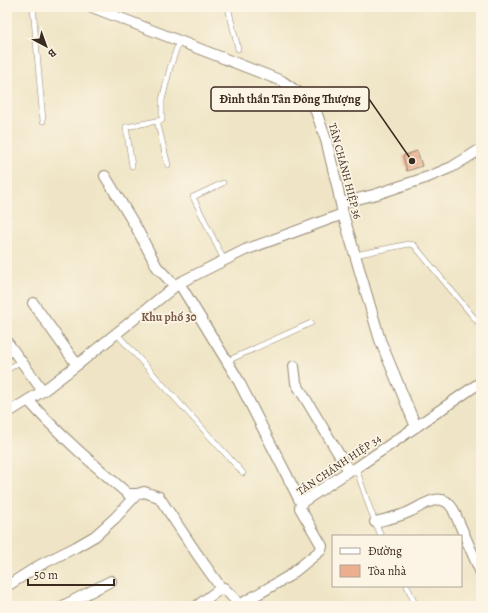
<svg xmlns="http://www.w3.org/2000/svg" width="488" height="613" font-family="Alegreya,serif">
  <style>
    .building { fill: #ebaf90 }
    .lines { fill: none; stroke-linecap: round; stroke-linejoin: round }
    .lane-casing { stroke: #958872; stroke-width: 6 }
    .street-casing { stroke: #958872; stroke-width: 12 }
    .lane { stroke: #fff; stroke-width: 5 }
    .street { stroke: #fff; stroke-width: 10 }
    .labels { text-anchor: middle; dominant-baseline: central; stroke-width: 3.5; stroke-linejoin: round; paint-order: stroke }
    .street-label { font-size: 11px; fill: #3b2a1e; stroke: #fcf5e5 }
    .neighbourhood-label { font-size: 12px; font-weight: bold; fill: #795946; stroke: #fcf5e5 }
    .leader { fill: none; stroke: #3b2a1e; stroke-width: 1.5 }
    .callout-dot { fill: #3b2a1e; stroke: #fcf5e5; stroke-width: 1.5 }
    .callout { fill: #fcf5e5; stroke: #3b2a1e; stroke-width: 1.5 }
    .callout-label { font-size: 12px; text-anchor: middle; font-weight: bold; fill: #3b2a1e }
  </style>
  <rect width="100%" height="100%" fill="#fcf5e5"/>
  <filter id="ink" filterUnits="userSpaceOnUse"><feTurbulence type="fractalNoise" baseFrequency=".025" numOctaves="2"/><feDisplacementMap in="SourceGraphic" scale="8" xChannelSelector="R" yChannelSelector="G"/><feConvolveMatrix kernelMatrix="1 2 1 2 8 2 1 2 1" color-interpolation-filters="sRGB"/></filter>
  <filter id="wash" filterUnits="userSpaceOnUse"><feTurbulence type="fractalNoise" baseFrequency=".012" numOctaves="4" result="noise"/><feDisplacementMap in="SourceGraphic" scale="16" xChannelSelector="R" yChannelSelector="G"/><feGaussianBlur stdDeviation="0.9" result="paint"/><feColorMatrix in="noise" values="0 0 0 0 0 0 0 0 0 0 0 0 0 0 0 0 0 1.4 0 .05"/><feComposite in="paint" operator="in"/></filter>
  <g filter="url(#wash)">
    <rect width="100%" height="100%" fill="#efe5c6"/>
    <g id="blocks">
      <path class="building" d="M417,151L422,166L407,171L403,156Z"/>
    </g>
  </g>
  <g filter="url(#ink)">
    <use href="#blocks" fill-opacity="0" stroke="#958872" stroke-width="1"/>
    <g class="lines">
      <defs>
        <path id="lane" d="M33,7L43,121
          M228,7L238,49
          M157,121L168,165
          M132,166L126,127L162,120V100L170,68L179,41
          M223,183L193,197L224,260
          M355,255L409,244L414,245L481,326
          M116,333L243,473
          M227,361L311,323
          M7,370L21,361
          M356,468L370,509L381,536
          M407,586L416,606"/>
        <path id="street" d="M92,7L282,81L313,103L326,140L337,185L343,214L380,340L416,427
          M105,176L136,227L157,267L175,286
          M341,203L377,194L428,177L452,167L481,149
          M179,283L236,376L301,503
          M33,303L77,365
          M7,342L43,391
          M294,366L296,383L349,471
          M28,400C58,434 93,464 128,494H137L144,492L159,497L197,554L221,588
          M7,413L43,391L77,365L179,283L245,250L343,214
          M375,522C387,519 398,517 409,512C423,506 441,489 453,509L481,573
          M7,586L40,565L76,547L95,536L115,518L137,494
          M63,606L111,581
          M197,606L221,588H224L238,603L241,604L289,576L321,550L322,546L300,508L301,503L349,471L356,468L481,382"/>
      </defs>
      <use href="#lane" class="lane-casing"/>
      <use href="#street" class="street-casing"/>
      <use href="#lane" class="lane"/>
      <use href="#street" class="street"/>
    </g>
  </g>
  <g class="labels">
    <g class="street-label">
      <text transform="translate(345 171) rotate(75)">TÂN CHÁNH HIỆP 36</text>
      <text transform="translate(339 465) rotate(-34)">TÂN CHÁNH HIỆP 34</text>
    </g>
    <g class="neighbourhood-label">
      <text x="169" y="317">Khu phố 30</text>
    </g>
  </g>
  <path class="leader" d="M412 161L369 99"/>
  <circle class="callout-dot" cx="412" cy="161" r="4"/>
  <rect class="callout" x="211" y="87" width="158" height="24" rx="4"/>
  <g class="callout-label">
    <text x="290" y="103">Đình thần Tân Đông Thượng</text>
  </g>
  <rect width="488" height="613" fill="none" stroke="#fcf5e5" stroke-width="24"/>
  <rect x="332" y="535" width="130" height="52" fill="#fcf5e5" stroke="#afa495"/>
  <rect x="340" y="548" width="20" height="6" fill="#ffffff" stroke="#afa495"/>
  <text x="368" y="555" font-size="12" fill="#3b2a1e">Đường</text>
  <rect x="340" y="565" width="20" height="12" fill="#ebaf90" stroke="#afa495"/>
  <text x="368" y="575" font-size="12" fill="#3b2a1e">Tòa nhà</text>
  <g transform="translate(46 46) rotate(139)" stroke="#fcf5e5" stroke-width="3" paint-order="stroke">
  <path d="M0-3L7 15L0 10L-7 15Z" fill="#3b2a1e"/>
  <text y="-6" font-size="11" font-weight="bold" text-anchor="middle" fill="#3b2a1e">B</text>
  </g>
  <path d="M28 579v6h86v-6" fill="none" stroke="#3b2a1e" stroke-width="2"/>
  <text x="34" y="579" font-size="12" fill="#3b2a1e" stroke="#fcf5e5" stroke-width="3" paint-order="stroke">50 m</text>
</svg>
